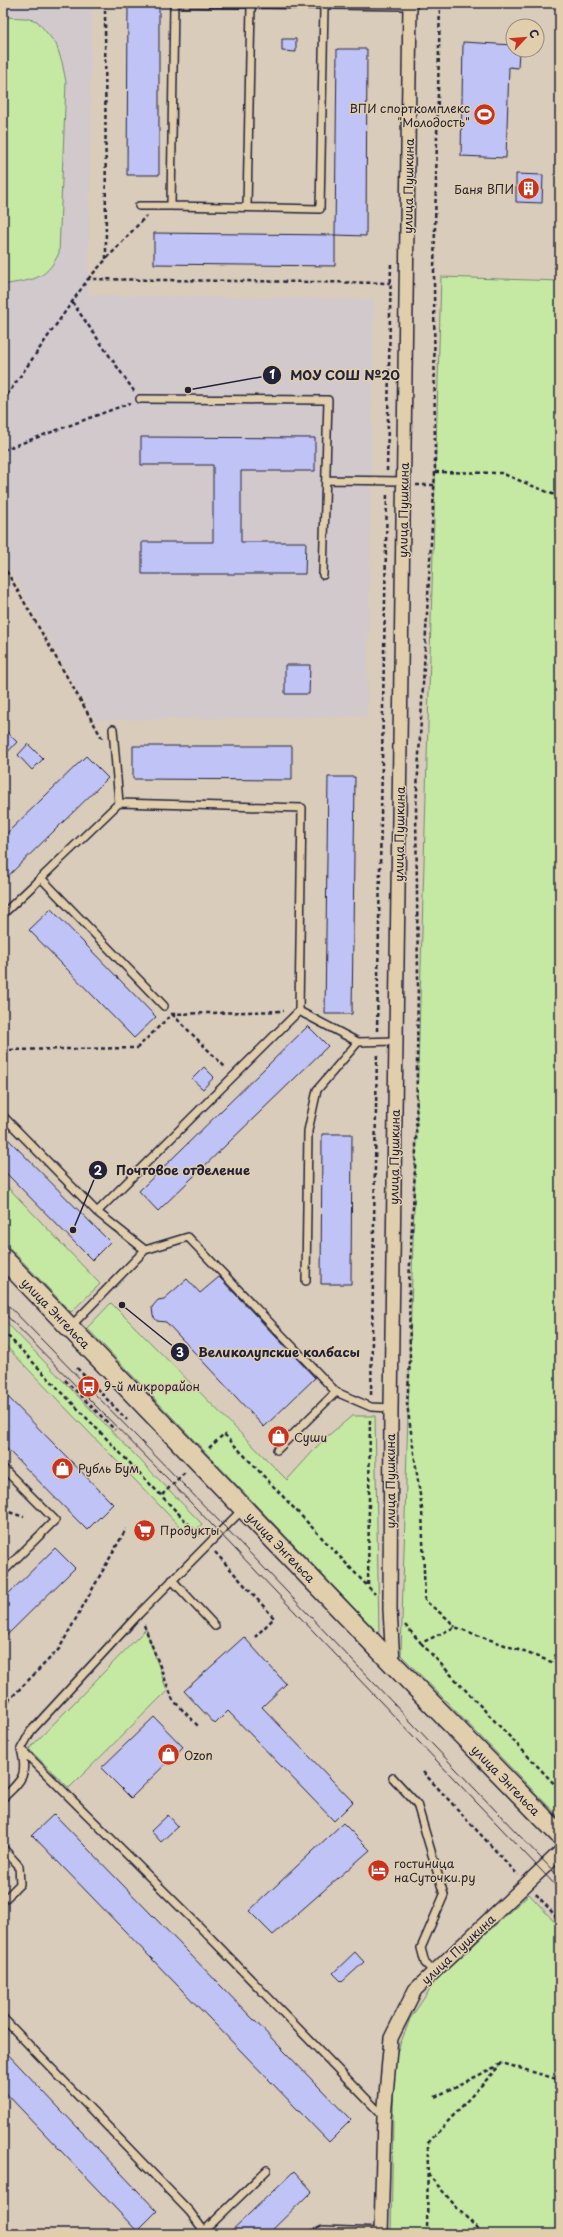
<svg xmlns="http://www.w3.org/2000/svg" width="563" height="2237" font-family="'Playpen Sans',sans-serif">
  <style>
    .built { fill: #d2c9cc }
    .green { fill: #c5e9a3; stroke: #74866f }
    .building { fill: #c0c3f5; stroke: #22223b }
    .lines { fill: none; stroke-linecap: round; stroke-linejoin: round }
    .service-casing { stroke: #22223b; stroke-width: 10 }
    .minor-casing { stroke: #22223b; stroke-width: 16 }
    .secondary-casing { stroke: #22223b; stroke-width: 22 }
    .path { stroke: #22223b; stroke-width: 2.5; stroke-dasharray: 4 3; stroke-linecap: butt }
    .service { stroke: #e1ceac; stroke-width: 7 }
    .minor { stroke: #e1ceac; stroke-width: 13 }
    .secondary { stroke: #e1ceac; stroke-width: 19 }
    .tram { stroke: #22223b; stroke-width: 1 }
    .labels { text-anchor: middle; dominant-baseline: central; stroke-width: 3; stroke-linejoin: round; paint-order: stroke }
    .poi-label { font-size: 12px; fill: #22223b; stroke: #e1ceac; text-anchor: start }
    .street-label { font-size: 12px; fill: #22223b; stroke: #e1ceac }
    .leader { fill: none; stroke: #22223b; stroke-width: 1.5 }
    .callout-dot { fill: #22223b; stroke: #e1ceac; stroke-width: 1.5 }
    .mark-label { font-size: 12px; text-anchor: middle; font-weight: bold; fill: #fff }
    .callout-label { font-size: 13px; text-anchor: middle; font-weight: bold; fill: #22223b; stroke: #e1ceac; stroke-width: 3; stroke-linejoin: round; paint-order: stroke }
  </style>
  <rect width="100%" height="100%" fill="#daccbb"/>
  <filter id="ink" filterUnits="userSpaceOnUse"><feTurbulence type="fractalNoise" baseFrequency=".025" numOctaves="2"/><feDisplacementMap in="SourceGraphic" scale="8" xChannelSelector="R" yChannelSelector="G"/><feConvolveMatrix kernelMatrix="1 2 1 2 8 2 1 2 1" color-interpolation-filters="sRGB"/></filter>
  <g filter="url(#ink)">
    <path class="built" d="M3,3H92L88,295L374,299L367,717L95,720L3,557Z"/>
    <path class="green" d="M3,17L25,18L37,21L56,44L62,62L66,82L59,253C45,282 32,279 3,285Z
      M441,277L560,281V1818L401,1655Z
      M3,1182L100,1284L71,1312L3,1241Z
      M111,1303L287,1480L324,1439L352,1416H375L379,1634L87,1328Z
      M3,1319L202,1524L189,1536L3,1343Z
      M146,1629L167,1691L69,1788L29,1749Z
      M529,1894L560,1928V2234H391L394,2060L410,2019L436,1980Z"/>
    <path class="building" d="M128,3H159V175H127Z
      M282,39H296V52L282,51Z
      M463,42L513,45V50H519L518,68L509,67L506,158L461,156Z
      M337,49H367L366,236L335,235Z
      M516,174L543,175L542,203L516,202Z
      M154,233L335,235V266L154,264Z
      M141,437L315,438V471H241V542H306L305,574H142V542H213V465H141Z
      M285,665H310L309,694H285Z
      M3,728L17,742L3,757Z
      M28,744L43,759L32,770L18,755Z
      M133,746H292V780L133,779Z
      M86,756L108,778L3,881V837Z
      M328,777H355L352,1014H325Z
      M51,909L156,1017L134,1038L29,930Z
      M308,1026L328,1046L158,1211L139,1191Z
      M204,1067L214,1077L203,1089L192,1079Z
      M3,1134L110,1242L92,1260L3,1170Z
      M322,1134H352L351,1284H321Z
      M219,1277L315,1378L264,1427L166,1322L157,1321L153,1316L152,1307L158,1300L164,1299L187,1279L200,1293Z
      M3,1392L113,1504L87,1530L3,1445Z
      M55,1548L75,1568L3,1639V1599Z
      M244,1637L286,1684L262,1707L353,1802L334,1821L228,1711L215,1724L184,1691Z
      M154,1717L183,1747L131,1798L101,1768Z
      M54,1814L351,2120L329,2142L32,1835Z
      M168,1815L178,1826L161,1842L151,1831Z
      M343,1823L370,1850L273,1935L249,1911Z
      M355,1952L364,1962L342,1982L333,1973Z
      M3,2049L157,2211L137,2231L3,2090Z
      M294,2171L312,2191L268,2234H228Z"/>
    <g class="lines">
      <defs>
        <path id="service" d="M324,6L320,209L171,206L174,3L410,6
          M139,206H171
          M247,207L251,5
          M140,399L328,400L323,575
          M326,480L404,481
          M113,729L119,803
          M3,914L41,878
          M299,1011L358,1042
          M3,1116L97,1212L145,1250L188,1237L336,1392L371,1407L391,1408
          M97,1212L299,1011L302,808L119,803L41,878L164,1006
          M306,1281L308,1131L317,1090L358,1042L396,1041
          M70,1327L145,1250
          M277,1450L336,1392
          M3,1468L55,1520L3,1572
          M172,1580L215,1626
          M21,1749L199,1926L384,2117
          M393,1778L417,1804L444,1895L421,1948L425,1963L433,1971
          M3,1798C22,1780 28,1776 21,1749L31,1731L139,1614L243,1509
          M3,1848L19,1866L20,1884L3,1901
          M3,2018L190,2212L204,2231
          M201,2234L267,2170
          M314,2234L323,2230L381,2232"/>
        <path id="minor" d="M393,1664L390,1609L391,1408L410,3
          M381,2234L384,2117L391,2038L415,1990L560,1852"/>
        <path id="secondary" d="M3,1258L393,1664L560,1835"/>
      </defs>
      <use href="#service" class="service-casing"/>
      <use href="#minor" class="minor-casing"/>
      <use href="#secondary" class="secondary-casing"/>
      <path class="path" d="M105,3L106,259
        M440,3L434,271L435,472L416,808L418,979L416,1150L409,1282L410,1361L407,1404L422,1509L425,1601L448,1619L455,1627
        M88,279L146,216
        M72,302L134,391
        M3,401L88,279L390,283
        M3,450L130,403
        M387,471L391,262
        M435,472L501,473L560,497
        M416,485H434
        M3,565L102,738
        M172,1014L226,1068
        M377,1031L387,492
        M3,1050L137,1048L172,1014L284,1011
        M3,1331L201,1537
        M77,1368L127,1420
        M65,1380L115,1430
        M371,1395L377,1052
        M209,1448L224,1434L375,1594
        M162,1495L185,1472
        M3,1510L24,1517
        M215,1552L274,1618L255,1637
        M368,1585L370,1418
        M144,1625L173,1700L199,1727
        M405,1625L421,1643L455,1627L560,1665
        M421,1643L560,1790
        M3,1706L59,1649L126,1529
        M423,1772L518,1875
        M536,1894L560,1921
        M435,2097L501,2064
        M428,2174L458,2209L483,2234
        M427,2234L428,2143L502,2063L560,2080"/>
      <use href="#service" class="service"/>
      <use href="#minor" class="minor"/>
      <use href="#secondary" class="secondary"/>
      <path class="tram" d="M3,1300L225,1527L560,1878
        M3,1312L173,1484L560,1890"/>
    </g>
  </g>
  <defs>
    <symbol id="stadium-disc" viewBox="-11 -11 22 22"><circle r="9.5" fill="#c8321e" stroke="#e1ceac"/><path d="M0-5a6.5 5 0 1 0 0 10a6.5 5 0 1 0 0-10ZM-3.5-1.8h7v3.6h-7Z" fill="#fff"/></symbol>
    <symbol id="building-disc" viewBox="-11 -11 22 22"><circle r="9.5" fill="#c8321e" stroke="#e1ceac"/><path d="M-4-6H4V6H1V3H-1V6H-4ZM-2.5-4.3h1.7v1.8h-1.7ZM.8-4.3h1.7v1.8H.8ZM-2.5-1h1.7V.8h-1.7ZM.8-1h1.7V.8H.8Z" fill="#fff"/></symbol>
    <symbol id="bus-disc" viewBox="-11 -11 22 22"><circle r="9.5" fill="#c8321e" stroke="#e1ceac"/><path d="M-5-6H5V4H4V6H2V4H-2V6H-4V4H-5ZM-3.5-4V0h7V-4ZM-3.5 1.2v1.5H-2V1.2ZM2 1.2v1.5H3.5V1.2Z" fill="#fff"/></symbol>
    <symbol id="shop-disc" viewBox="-11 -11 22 22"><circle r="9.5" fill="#c8321e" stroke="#e1ceac"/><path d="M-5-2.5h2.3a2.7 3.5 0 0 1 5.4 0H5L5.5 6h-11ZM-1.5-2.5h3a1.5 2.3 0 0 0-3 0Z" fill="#fff"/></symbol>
    <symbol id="supermarket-disc" viewBox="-11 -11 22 22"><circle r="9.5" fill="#c8321e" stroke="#e1ceac"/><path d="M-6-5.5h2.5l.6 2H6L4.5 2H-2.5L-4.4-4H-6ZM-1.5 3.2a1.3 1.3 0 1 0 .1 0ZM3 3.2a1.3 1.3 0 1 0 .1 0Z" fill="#fff"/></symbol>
    <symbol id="hotel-disc" viewBox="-11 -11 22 22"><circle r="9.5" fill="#c8321e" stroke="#e1ceac"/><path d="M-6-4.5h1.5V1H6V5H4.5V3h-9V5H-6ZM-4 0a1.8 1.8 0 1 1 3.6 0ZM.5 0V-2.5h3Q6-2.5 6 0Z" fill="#fff"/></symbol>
  </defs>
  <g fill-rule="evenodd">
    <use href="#stadium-disc" x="472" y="102" width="25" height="25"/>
    <use href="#building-disc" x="516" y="176" width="25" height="25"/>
    <use href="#bus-disc" x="76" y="1374" width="25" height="25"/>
    <use href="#shop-disc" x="266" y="1424" width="25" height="25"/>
    <use href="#shop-disc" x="50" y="1456" width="25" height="25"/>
    <use href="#supermarket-disc" x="132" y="1518" width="25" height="25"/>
    <use href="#shop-disc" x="156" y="1742" width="25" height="25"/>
    <use href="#hotel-disc" x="366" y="1858" width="25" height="25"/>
  </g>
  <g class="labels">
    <g class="poi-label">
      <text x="470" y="108" text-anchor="end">ВПИ спорткомплекс<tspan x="470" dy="14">"Молодость"</tspan></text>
      <text x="514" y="189" text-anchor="end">Баня ВПИ</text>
      <text x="104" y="1386">9-й микрорайон</text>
      <text x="294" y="1437">Суши</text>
      <text x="78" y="1468">Рубль Бум</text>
      <text x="160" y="1530">Продукты</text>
      <text x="184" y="1755">Ozon</text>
      <text x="394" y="1863">гостиница<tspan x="394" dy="14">наСуточки.ру</tspan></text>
    </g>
    <g class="street-label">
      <text transform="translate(408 186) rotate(-89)">улица Пушкина</text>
      <text transform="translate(403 510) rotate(-89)">улица Пушкина</text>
      <text transform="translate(399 834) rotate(-89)">улица Пушкина</text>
      <text transform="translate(394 1157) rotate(-89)">улица Пушкина</text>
      <text transform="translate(56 1313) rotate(46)">улица Энгельса</text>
      <text transform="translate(390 1481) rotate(-90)">улица Пушкина</text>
      <text transform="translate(281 1547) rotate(46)">улица Энгельса</text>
      <text transform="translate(506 1780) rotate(46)">улица Энгельса</text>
      <text transform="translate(458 1949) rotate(-43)">улица Пушкина</text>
    </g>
  </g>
  <path class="leader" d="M188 390L272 375M73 1230L98 1170M122 1305L180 1352"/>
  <g class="callout-dot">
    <circle cx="188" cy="390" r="4"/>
    <circle cx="73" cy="1230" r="4"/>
    <circle cx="122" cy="1305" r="4"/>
    <circle cx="272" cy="375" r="10"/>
    <circle cx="98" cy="1170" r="10"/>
    <circle cx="180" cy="1352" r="10"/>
  </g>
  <g class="mark-label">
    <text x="272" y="379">1</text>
    <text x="98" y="1175">2</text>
    <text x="180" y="1357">3</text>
  </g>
  <g class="callout-label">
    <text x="345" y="380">МОУ СОШ №20</text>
    <text x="183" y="1175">Почтовое отделение</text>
    <text x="279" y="1357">Великолупские колбасы</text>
  </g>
  <rect width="563" height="2237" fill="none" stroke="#e1ceac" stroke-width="16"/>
  <rect x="8" y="8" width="547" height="2221" fill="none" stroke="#22223b" stroke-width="1.5" filter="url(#ink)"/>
  <g transform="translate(525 38) rotate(64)"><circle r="19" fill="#e1ceac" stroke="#95897f"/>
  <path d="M0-3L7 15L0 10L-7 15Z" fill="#c8321e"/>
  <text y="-6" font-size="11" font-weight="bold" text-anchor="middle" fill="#22223b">С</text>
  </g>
</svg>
